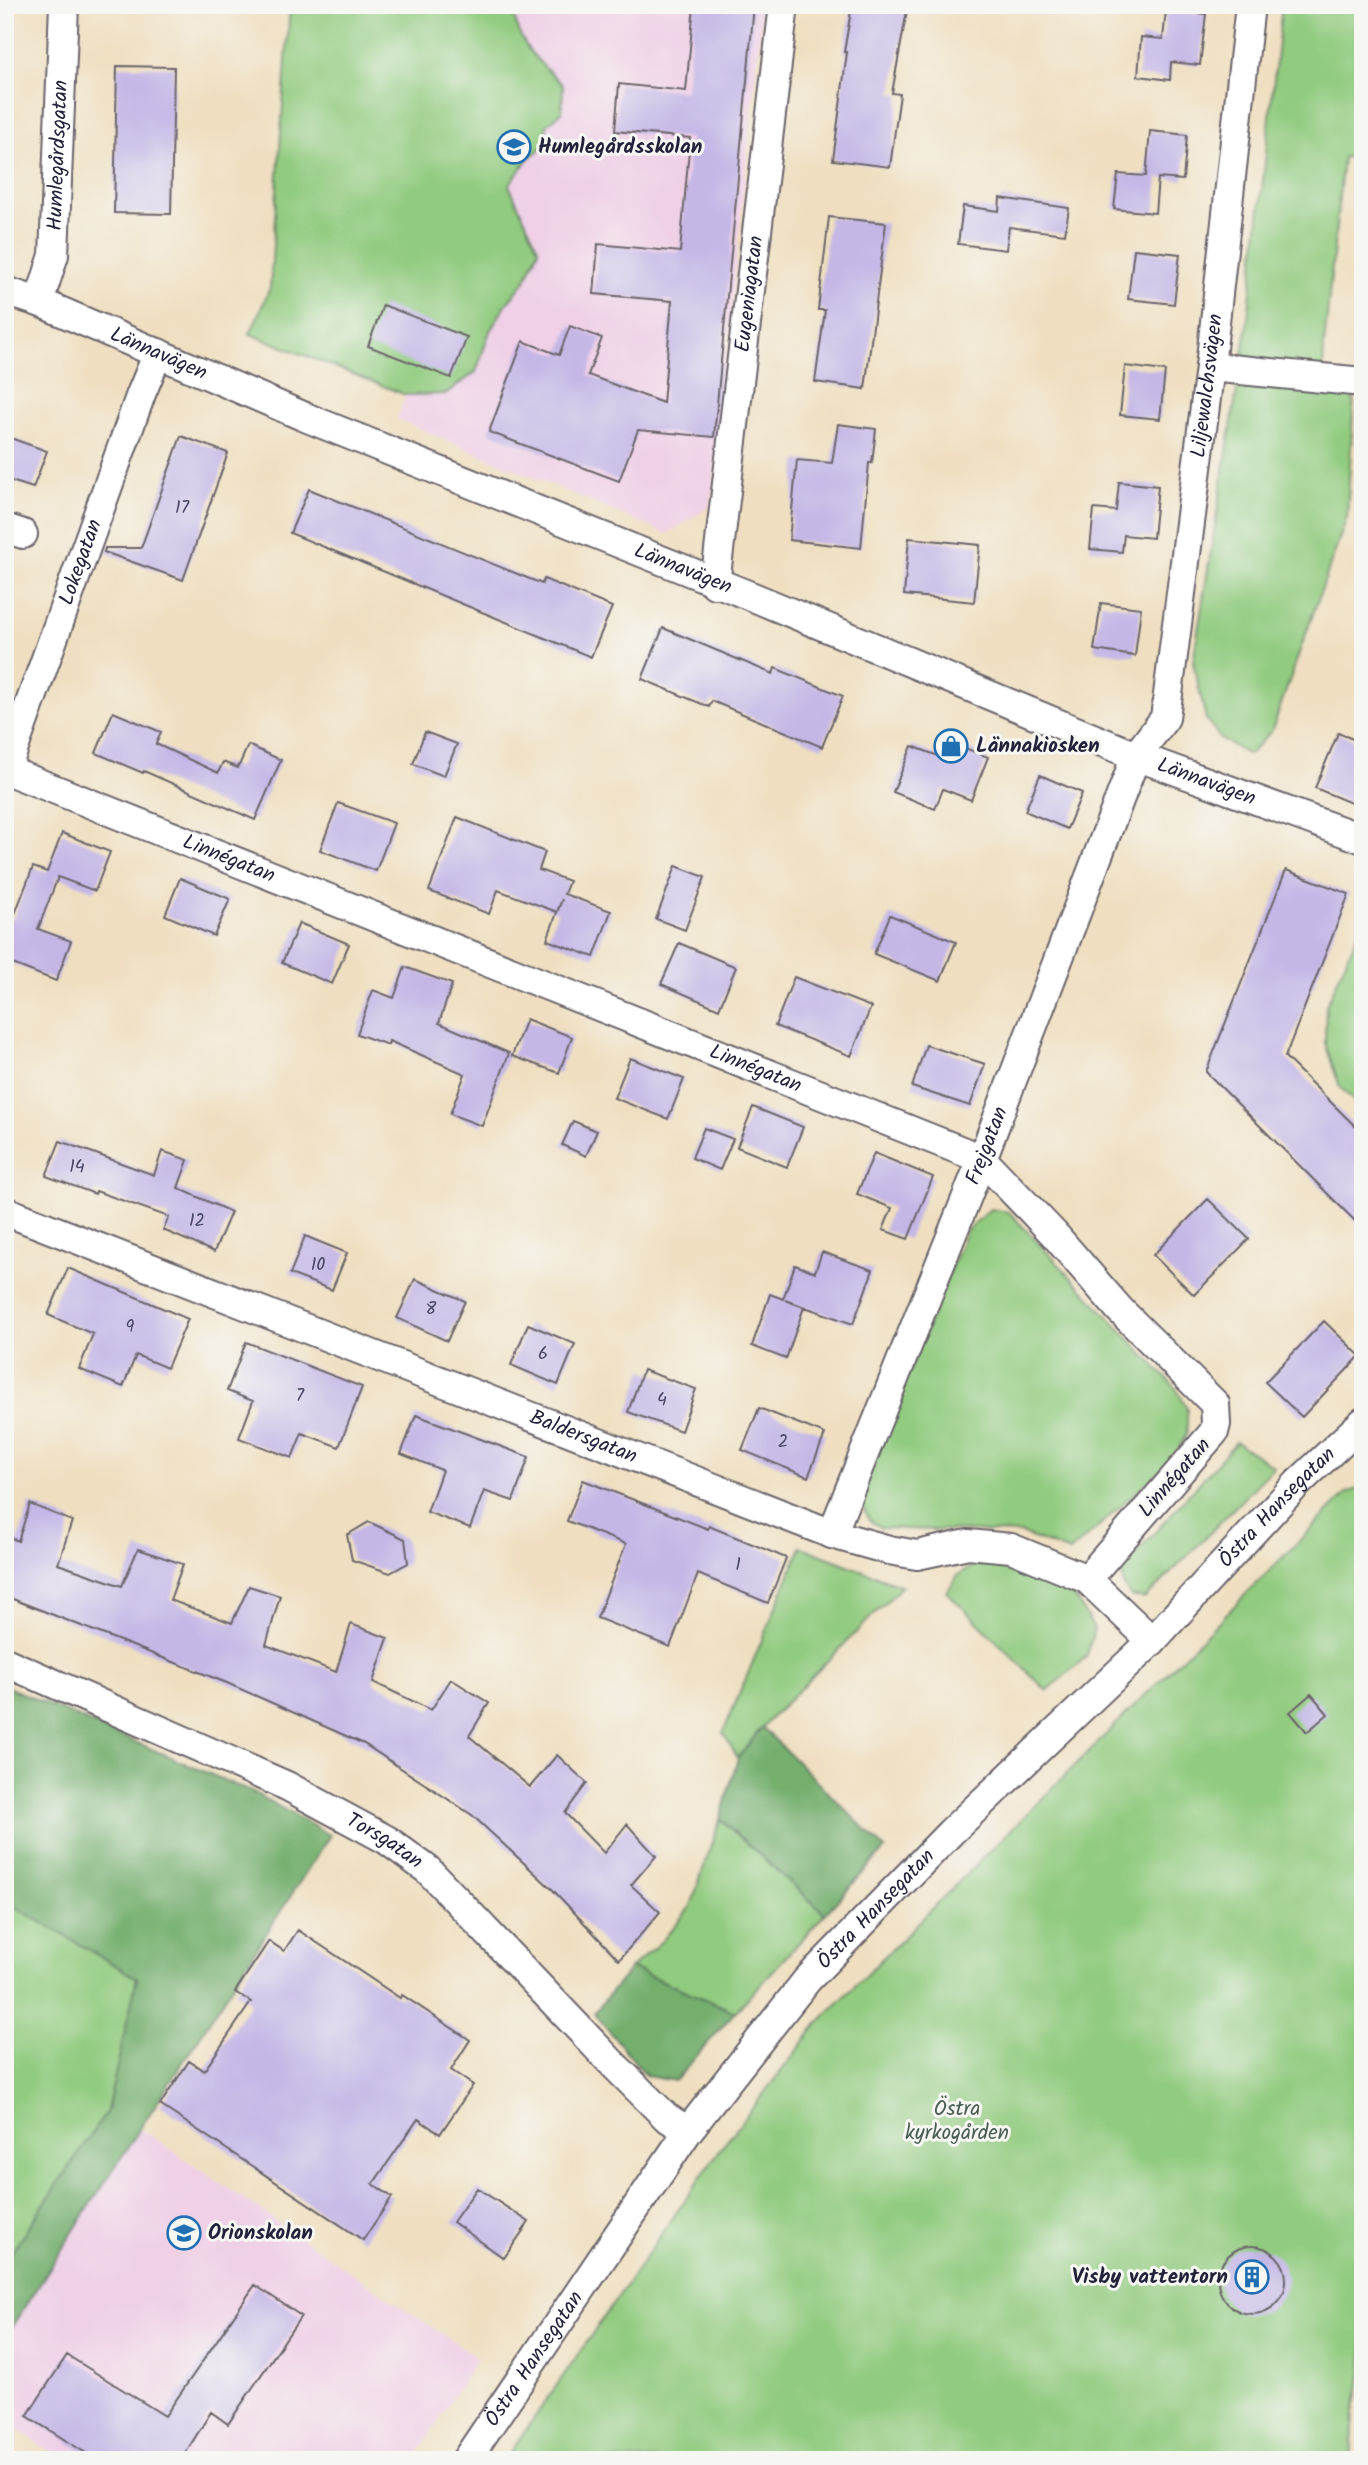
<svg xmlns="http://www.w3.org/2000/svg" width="1368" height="2465" font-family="Kalam,sans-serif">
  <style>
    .built { fill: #efd0e6 }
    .green { fill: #91cb7f; stroke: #5a765d; stroke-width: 2 }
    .forest { fill: #74af6e; stroke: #4b6854; stroke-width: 2 }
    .building { fill: #c4b7e6 }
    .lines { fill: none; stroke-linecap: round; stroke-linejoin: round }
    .minor-casing { stroke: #6a646a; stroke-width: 32 }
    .minor { stroke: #fff; stroke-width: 28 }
    .labels { text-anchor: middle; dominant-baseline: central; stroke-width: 6; stroke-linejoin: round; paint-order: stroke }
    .number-label { font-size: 18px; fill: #4a4766 }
    .poi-label { font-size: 21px; font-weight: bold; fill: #22223b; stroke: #f6f6f2; text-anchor: start }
    .street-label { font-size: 21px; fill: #22223b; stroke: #f6f6f2 }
    .park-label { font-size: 21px; fill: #495d53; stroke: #f6f6f2 }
  </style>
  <rect width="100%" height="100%" fill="#f6f6f2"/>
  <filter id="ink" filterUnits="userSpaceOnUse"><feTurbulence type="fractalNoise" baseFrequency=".0143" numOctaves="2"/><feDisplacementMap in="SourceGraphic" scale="14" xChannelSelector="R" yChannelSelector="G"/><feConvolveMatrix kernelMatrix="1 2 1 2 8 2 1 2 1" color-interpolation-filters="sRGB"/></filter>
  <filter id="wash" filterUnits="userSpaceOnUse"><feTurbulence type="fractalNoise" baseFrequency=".00686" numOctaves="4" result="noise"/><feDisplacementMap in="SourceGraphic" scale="28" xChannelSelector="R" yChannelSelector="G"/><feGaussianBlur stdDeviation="1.57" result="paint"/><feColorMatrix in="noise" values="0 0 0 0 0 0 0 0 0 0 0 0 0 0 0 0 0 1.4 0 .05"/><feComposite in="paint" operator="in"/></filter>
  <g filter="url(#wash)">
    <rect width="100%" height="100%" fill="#efdfc0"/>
    <path class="built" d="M290,5H763L711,506L667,534L397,419L406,395L250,334L270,288Z
      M141,2129L477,2358L414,2460H61L5,2420V2337Z"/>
    <path class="green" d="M290,5H513C515,43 538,61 563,85L562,112L547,125L545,145L528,159L509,185L539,250L525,281L505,306L490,331L476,372L445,394L406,395L250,334L270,288Z
      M1282,5H1363V159L1343,157L1324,346L1322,395L1354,394L1347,517L1272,730L1249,755L1221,739L1206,719L1193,662L1247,328Z
      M1363,922V1110L1340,1087L1325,1043L1326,1006Z
      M990,1209L1009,1212L1176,1388L1187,1409V1433L1173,1459L1070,1552L1020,1533L881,1528L869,1520L858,1498L966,1231Z
      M1236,1442L1274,1467L1158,1586L1144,1599L1131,1596L1123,1585L1122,1569Z
      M1363,1487V2371L1354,2413L1351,2460H505L719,2151L821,2020L1347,1493Z
      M801,1547L902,1586L762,1727L738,1758L723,1733Z
      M981,1562L1016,1564L1075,1597L1094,1629L1087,1656L1047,1691L947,1592L958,1575Z
      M720,1819L825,1914L735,2012L631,1968L663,1940L691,1906Z
      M5,1901L138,1978L107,2111L5,2262Z"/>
    <path class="forest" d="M5,1686L256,1794L330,1835L5,2337V2262L107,2111L137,1978L5,1901Z
      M762,1727L885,1849L825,1914L720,1819L738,1758Z
      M631,1968L735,2012L675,2081L647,2076L594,2013Z"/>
    <g id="blocks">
      <path class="building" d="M694,5H754L714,437L638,430L619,481L489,432L523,341L559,355L570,326L602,338L588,375L663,403L672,301L594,294L598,244L680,252L690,138L615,131L619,84L686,91Z
        M852,5H908L892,93L900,94L890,167L833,160L847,52H844Z
        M1166,10L1206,14L1200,65L1171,62L1170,80L1138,76L1141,37L1163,39Z
        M117,66L174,67L171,214L114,213Z
        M1150,131L1187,135L1183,180L1158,178L1155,213L1114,209L1118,174L1146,176Z
        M1000,198L1069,208L1065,234L1009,227L1006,250L958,244L963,206L999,211Z
        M829,217L886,223L865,389L815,382L825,310H818Z
        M1134,249L1180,254L1174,304L1128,299Z
        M383,305L467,337L451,378L368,346Z
        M1125,366L1165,371L1160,419L1120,415Z
        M838,424L876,429L872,463H869L861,548L789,540L797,460L832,463Z
        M5,436L47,451L33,488L5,479Z
        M181,436L228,453L183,580L104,552L105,548H141Z
        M1119,482L1158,486L1153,538L1124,535L1122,552L1090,549L1094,509L1116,511Z
        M309,489L542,584L544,579L612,607L591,657L290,533Z
        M909,538L980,545L974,602L904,595Z
        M1101,603L1141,608L1135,656L1094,650Z
        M663,628L773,674L775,668L843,696L822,747L712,701L709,707L642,679Z
        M113,712L161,732L156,744L218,773L223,762L238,768L248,745L281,760L255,820L144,771L143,773L96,753Z
        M425,732L457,744L444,776L413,764Z
        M1338,733L1363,743V808L1315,788Z
        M912,746L954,762L960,746L988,757L971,800L943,789L935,809L893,792Z
        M1040,775L1082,793L1067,829L1025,811Z
        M338,803L394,823L376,871L320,850Z
        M457,817L545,852L539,870L569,881L564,894L611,911L594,957L547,940L562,899L557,912L498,890L489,914L429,891Z
        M62,833L110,852L95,891L58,877L38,929L71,941L56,981L5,961V916L13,919L33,867L47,872Z
        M676,866L705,877L685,930L656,919Z
        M1286,870L1349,894L1285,1057L1363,1134V1229L1206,1072Z
        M180,878L230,899L214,936L165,915Z
        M890,915L956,942L940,981L874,954Z
        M299,923L349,944L332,984L282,963Z
        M679,943L736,967L719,1009L661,984Z
        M405,967L452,984L439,1023L509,1053L482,1126L450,1114L465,1074L389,1041L388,1045L357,1034L373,990L394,998Z
        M794,977L871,1007L851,1056L775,1026Z
        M526,1019L572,1037L559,1073L512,1056Z
        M926,1045L985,1064L970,1106L912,1087Z
        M630,1058L684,1079L668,1119L614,1098Z
        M753,1107L803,1127L787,1167L737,1147Z
        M573,1121L597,1131L586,1156L562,1145Z
        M704,1128L733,1139L720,1170L692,1158Z
        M60,1141L154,1175L162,1151L188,1160L178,1188L231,1212L214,1252L163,1230L169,1217L96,1191L95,1194L46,1176Z
        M874,1153L933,1177L908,1239L883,1230L892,1208L857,1194Z
        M1208,1199L1249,1239L1194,1295L1153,1255Z
        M305,1236L347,1253L332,1290L290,1274Z
        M822,1252L873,1270L853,1324L785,1300L804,1307L786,1359L752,1346L770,1294L783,1299L795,1265L815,1272Z
        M68,1268L188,1319L167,1368L136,1355L123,1387L79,1369L93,1334L48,1315Z
        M415,1279L465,1301L447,1341L397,1318Z
        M1324,1321L1360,1356L1302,1417L1265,1382Z
        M528,1324L575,1344L558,1385L511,1365Z
        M246,1342L362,1387L339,1447L302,1433L292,1458L239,1438L253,1401L227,1391Z
        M643,1370L696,1389L681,1431L628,1412Z
        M759,1408L825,1434L808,1477L742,1450Z
        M416,1415L529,1457L513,1501L484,1491L470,1528L427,1512L442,1470L401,1454Z
        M583,1480L708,1529L709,1526L786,1558L768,1603L698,1574L670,1647L597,1618L626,1544L567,1521Z
        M30,1504L72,1521L58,1564L122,1586L138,1549L183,1564L170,1600L232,1623L249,1586L280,1596L266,1645L336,1672L351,1624L388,1638L373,1682L431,1710L451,1679L489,1703L469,1736L530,1787L557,1755L587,1783L565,1813L604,1853L627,1824L656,1856L631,1885L660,1912L619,1960L553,1890L472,1815L364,1744L227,1683L5,1596V1535L18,1541Z
        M369,1522L405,1539L408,1563L390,1573L352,1560L347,1535Z
        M1311,1694L1328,1714L1307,1732L1290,1712Z
        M298,1930L400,1998L402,1995L470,2040L451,2070L473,2085L440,2134L418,2119L373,2184L392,2197L363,2240L160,2105L189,2061L204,2071L251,2002L235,1992L269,1941L284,1951Z
        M477,2188L529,2222L504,2258L453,2222Z
        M1218 2280a34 34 0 1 1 68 0a34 34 0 1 1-68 0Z
        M255,2285L301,2316L228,2424L211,2412L181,2460H97L27,2416L67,2355L165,2416Z"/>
    </g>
  </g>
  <g filter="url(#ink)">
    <use href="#blocks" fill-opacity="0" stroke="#6a646a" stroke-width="2"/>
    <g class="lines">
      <defs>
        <g id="minor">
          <path id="s1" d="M5,291L39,302L305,417L758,599L1136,756L1363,839"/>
          <path id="s2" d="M39,302L54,255L64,5"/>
          <path d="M1210,367L1363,382"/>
          <path d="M5,528L23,534"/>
          <path id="s3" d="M715,584L784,5"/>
          <path id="s4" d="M6,770L982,1159L1054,1234L1120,1310L1215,1404L1216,1424L1214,1432L1087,1579"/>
          <path id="s5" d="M5,773L141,394L158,353"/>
          <path id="s6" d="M5,1211L832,1534L889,1550L917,1555L968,1544L1011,1548L1087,1579L1152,1641"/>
          <path id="s7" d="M832,1534L982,1159L1136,756L1165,718L1210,367L1250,5"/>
          <path id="s8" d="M5,1662L287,1786L387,1840L428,1870L610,2061L666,2117L688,2131"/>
          <path id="s9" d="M466,2460L688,2131L807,1980L951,1832L1152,1641L1298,1483L1363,1422"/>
        </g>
      </defs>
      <use href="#minor" class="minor-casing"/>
      <use href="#minor" class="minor"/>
    </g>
  </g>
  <defs>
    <symbol id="school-ring" viewBox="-11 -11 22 22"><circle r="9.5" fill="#f6f6f2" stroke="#1f6fb2" stroke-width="1.5"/><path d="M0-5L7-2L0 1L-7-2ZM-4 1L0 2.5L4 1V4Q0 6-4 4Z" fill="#1f6fb2"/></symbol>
    <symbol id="shop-ring" viewBox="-11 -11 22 22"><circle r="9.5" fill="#f6f6f2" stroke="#1f6fb2" stroke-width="1.5"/><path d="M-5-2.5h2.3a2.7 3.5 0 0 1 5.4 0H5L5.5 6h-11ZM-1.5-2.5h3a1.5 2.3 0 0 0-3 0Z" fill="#1f6fb2"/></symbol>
    <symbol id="building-ring" viewBox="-11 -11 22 22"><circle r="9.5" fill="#f6f6f2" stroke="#1f6fb2" stroke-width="1.5"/><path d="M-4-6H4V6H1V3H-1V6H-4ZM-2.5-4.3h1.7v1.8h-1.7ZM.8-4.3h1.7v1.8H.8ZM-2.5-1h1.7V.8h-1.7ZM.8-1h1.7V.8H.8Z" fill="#1f6fb2"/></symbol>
  </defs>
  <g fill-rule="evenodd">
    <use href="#school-ring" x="495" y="128" width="38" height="38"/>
    <use href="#shop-ring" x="932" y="727" width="38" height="38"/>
    <use href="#school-ring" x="165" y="2214" width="38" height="38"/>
    <use href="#building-ring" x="1233" y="2258" width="38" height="38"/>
  </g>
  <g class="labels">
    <g class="number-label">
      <text x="182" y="508">17</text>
      <text x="77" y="1167">14</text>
      <text x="197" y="1221">12</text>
      <text x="318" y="1265">10</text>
      <text x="431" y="1309">8</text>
      <text x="130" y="1327">9</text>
      <text x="543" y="1354">6</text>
      <text x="300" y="1396">7</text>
      <text x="662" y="1400">4</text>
      <text x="783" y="1442">2</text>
      <text x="738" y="1565">1</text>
    </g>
    <g class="poi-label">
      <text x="538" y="147">Humlegårdsskolan</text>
      <text x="976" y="746">Lännakiosken</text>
      <text x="208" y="2233">Orionskolan</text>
      <text x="1228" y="2277" text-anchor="end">Visby vattentorn</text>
    </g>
    <g class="street-label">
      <text stroke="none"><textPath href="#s2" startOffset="149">Humlegårdsgatan</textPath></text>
      <text stroke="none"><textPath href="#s3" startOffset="292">Eugeniagatan</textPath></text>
      <text stroke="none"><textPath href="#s1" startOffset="166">Lännavägen</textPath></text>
      <text stroke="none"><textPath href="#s7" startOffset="1218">Liljewalchsvägen</textPath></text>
      <text stroke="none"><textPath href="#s5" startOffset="224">Lokegatan</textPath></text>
      <text stroke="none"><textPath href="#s1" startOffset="733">Lännavägen</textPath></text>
      <text stroke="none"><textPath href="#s1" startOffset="1298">Lännavägen</textPath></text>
      <text stroke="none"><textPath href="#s4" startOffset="240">Linnégatan</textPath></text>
      <text stroke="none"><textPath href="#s4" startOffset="807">Linnégatan</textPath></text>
      <text stroke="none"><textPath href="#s7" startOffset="418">Frejgatan</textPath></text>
      <text stroke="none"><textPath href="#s6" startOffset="621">Baldersgatan</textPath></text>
      <text transform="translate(1175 1478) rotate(-49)">Linnégatan</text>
      <text stroke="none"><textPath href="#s9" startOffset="1256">Östra Hansegatan</textPath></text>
      <text stroke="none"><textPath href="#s8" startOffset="420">Torsgatan</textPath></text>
      <text stroke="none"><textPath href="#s9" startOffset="688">Östra Hansegatan</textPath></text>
      <text stroke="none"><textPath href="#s9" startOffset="122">Östra Hansegatan</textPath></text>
    </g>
    <g class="park-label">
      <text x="957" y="2109">Östra<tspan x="957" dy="24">kyrkogården</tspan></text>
    </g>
  </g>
  <rect width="1368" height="2465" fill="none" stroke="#f6f6f2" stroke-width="28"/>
</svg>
